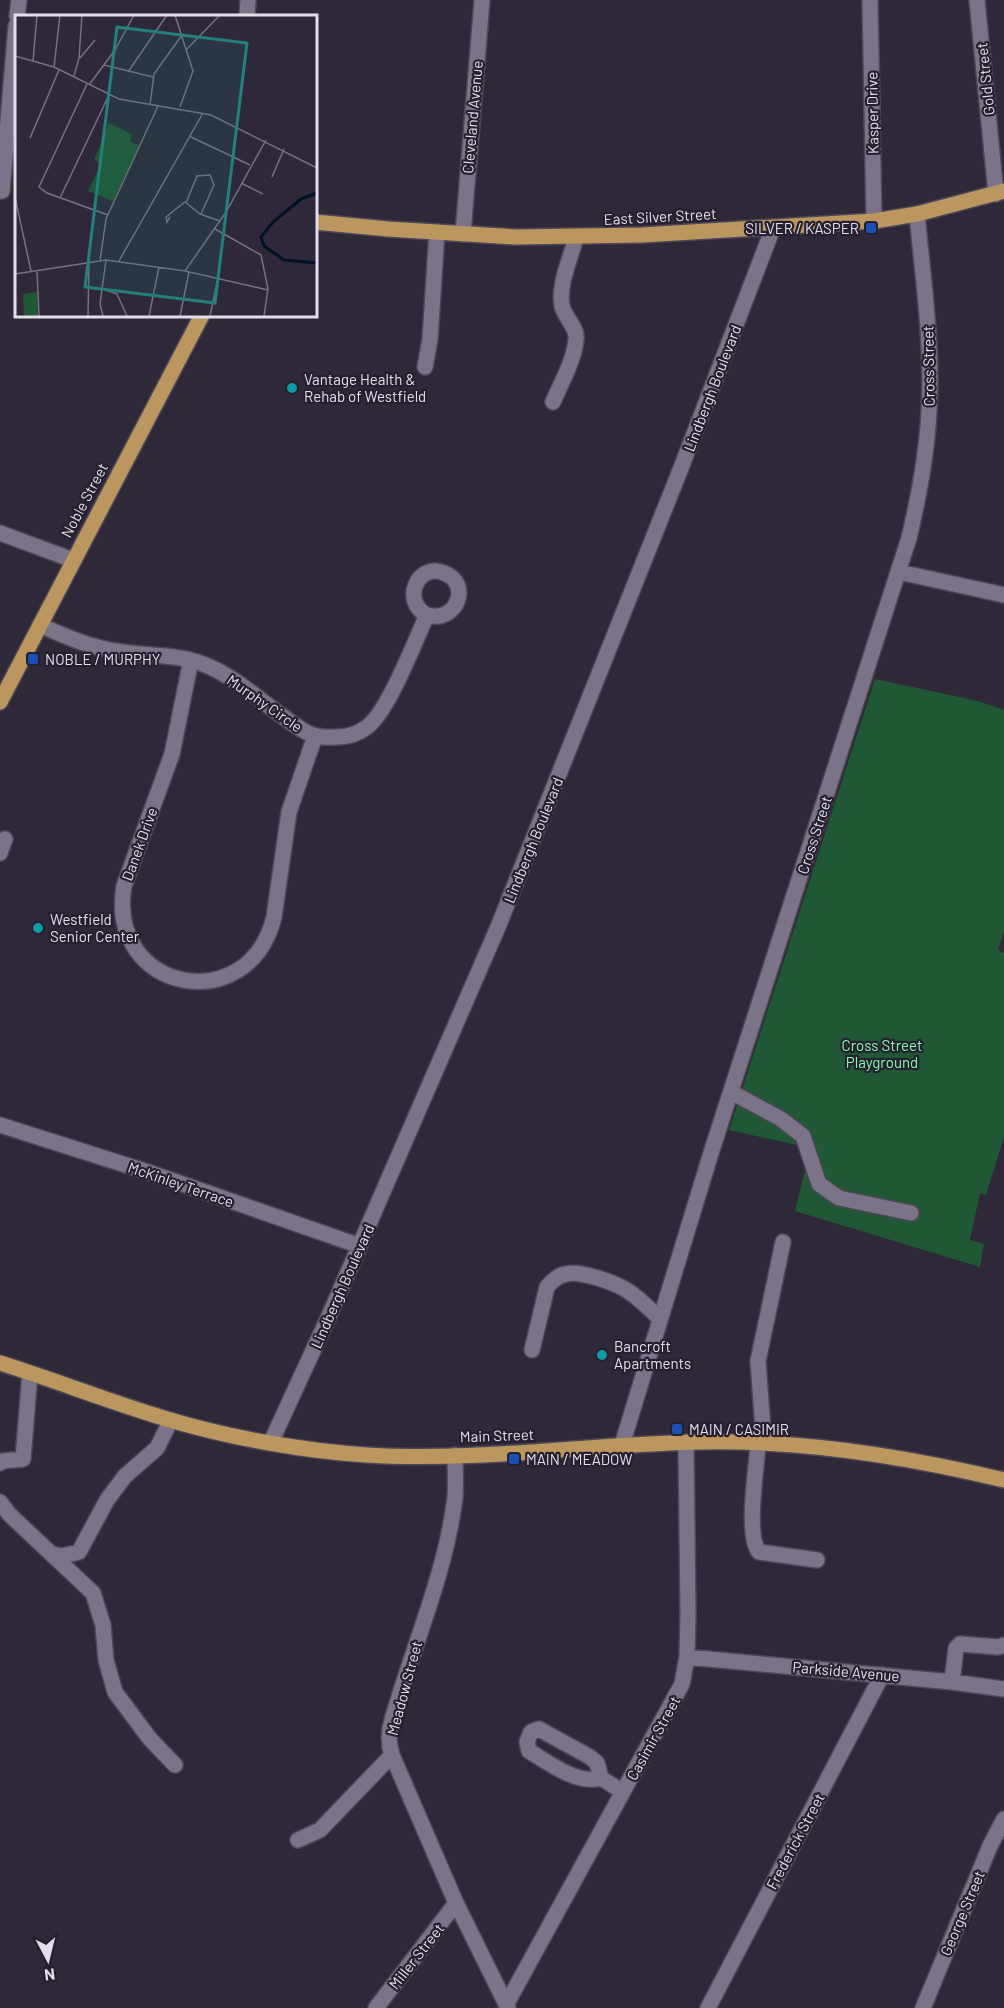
<svg xmlns="http://www.w3.org/2000/svg" width="1004" height="2008" font-family="Barlow,sans-serif">
  <style>
    .green { fill: #205835 }
    .lines { fill: none; stroke-linecap: round; stroke-linejoin: round }
    .minor-casing { stroke: #4c4755; stroke-width: 18 }
    .major-casing { stroke: #4c4755; stroke-width: 18 }
    .minor { stroke: #7b7488; stroke-width: 15 }
    .major { stroke: #bb965f; stroke-width: 15 }
    .transit-dot { fill: #1a4fb4; stroke: #251f2f; stroke-width: 2 }
    .culture-dot { fill: #0f9aa8; stroke: #251f2f; stroke-width: 2 }
    .labels { text-anchor: middle; dominant-baseline: central; stroke-width: 4.5; stroke-linejoin: round; paint-order: stroke }
    .street-label { font-size: 15px; fill: #e3dfea; stroke: #251f2f }
    .poi-label { font-size: 15px; fill: #e3dfea; stroke: #251f2f; text-anchor: start }
    .park-label { font-size: 15px; fill: #85fbac; stroke: #251f2f }
    .inset-river { fill: none; stroke: #001224; stroke-width: 3 }
    .inset-road { fill: none; stroke: #767180; stroke-width: 1.5 }
    .view { fill: #24807a; fill-opacity: 0.15; stroke: #24807a; stroke-width: 3 }
    .inset-edge { fill: none; stroke: #e3dfea; stroke-width: 3 }
  </style>
  <rect width="100%" height="100%" fill="#2e2839"/>
  <path class="green" d="M875,679L978,701L1004,710V931L998,950L1004,953V1137L986,1195L980,1193L970,1240L984,1244L980,1267L795,1211L807,1163L802,1146L729,1130Z"/>
  <g class="lines">
    <defs>
      <path id="minor" d="M870,0L874,221
        M977,0L996,194
        M17,16L19,0
        M247,16L248,0
        M2,191L16,26
        M463,234L482,0
        M425,367L430,339L437,232
        M553,402C561,383 574,361 576,340C578,327 565,319 562,306C558,284 571,258 576,237
        M0,533L73,560
        M899,572L1004,595
        M40,625C66,637 92,648 122,652C149,656 177,654 203,664C242,679 270,711 306,732C315,737 326,738 337,737C347,737 358,734 367,727C388,712 415,641 427,615C457,624 472,583 444,573C417,562 401,602 427,615
        M191,660L172,754L124,886C106,992 249,1020 274,917L289,812L315,736
        M0,853L5,839
        M731,1092L781,1119L803,1136L819,1184L839,1198L911,1213
        M0,1125L151,1173L360,1246
        M532,1350L547,1287C552,1281 558,1275 566,1274C580,1270 616,1283 628,1291C640,1299 650,1309 660,1319
        M271,1442L329,1316L498,927L681,468L773,228
        M758,1443C757,1468 745,1534 759,1552L817,1560
        M764,1443L758,1361L783,1242
        M622,1445L711,1153L909,538C919,496 927,453 929,411C933,345 923,279 917,214
        M455,1455C455,1469 456,1483 455,1497C446,1573 413,1646 392,1720C388,1733 388,1743 392,1755L456,1903L508,2008
        M0,1463L3,1461L23,1459L30,1373
        M0,1502L9,1514L93,1593L103,1625L106,1660L115,1692L150,1739L175,1765
        M52,1554L62,1556L79,1552L107,1500L125,1476L157,1448L171,1420
        M687,1657L952,1682L1004,1689
        M952,1682L956,1648L960,1644L998,1647L1004,1645
        M601,1778C577,1785 549,1763 529,1751L527,1742L531,1732L539,1729L590,1757L597,1763L601,1778L623,1792
        M298,1840L320,1830L392,1755
        M506,2005L682,1684L687,1657L688,1614L686,1442
        M376,2008L456,1903
        M708,2008L882,1675
        M923,2008L990,1846L1004,1819"/>
      <path id="major" d="M315,222L388,229L516,237L642,235L874,221L917,214L1004,191
        M0,702L202,315
        M0,1363C57,1381 113,1403 170,1420C231,1438 304,1451 367,1455C478,1462 589,1444 700,1442C802,1440 905,1456 1004,1480"/>
    </defs>
    <use href="#minor" class="minor-casing"/>
    <use href="#major" class="major-casing"/>
    <use href="#minor" class="minor"/>
    <use href="#major" class="major"/>
  </g>
  <g class="transit-dot">
    <rect x="865" y="222" width="12" height="12" rx="3"/>
    <rect x="27" y="653" width="12" height="12" rx="3"/>
    <rect x="671" y="1423" width="12" height="12" rx="3"/>
    <rect x="508" y="1453" width="12" height="12" rx="3"/>
  </g>
  <g class="culture-dot">
    <circle cx="292" cy="388" r="6"/>
    <circle cx="38" cy="928" r="6"/>
    <circle cx="602" cy="1355" r="6"/>
  </g>
  <g class="labels">
    <g class="street-label">
      <text transform="translate(985 79) rotate(-96)">Gold Street</text>
      <text transform="translate(872 113) rotate(-91)">Kasper Drive</text>
      <text transform="translate(472 117) rotate(-85)">Cleveland Avenue</text>
      <text transform="translate(660 216) rotate(-3)">East Silver Street</text>
      <text transform="translate(928 366) rotate(-91)">Cross Street</text>
      <text transform="translate(712 388) rotate(-69)">Lindbergh Boulevard</text>
      <text transform="translate(84 500) rotate(-62)">Noble Street</text>
      <text transform="translate(265 703) rotate(35)">Murphy Circle</text>
      <text transform="translate(814 835) rotate(-72)">Cross Street</text>
      <text transform="translate(533 840) rotate(-68)">Lindbergh Boulevard</text>
      <text transform="translate(139 844) rotate(-70)">Danek Drive</text>
      <text transform="translate(181 1184) rotate(19)">McKinley Terrace</text>
      <text transform="translate(342 1286) rotate(-66)">Lindbergh Boulevard</text>
      <text transform="translate(497 1435) rotate(-2)">Main Street</text>
      <text transform="translate(846 1671) rotate(5)">Parkside Avenue</text>
      <text transform="translate(404 1688) rotate(-75)">Meadow Street</text>
      <text transform="translate(653 1738) rotate(-61)">Casimir Street</text>
      <text transform="translate(795 1841) rotate(-62)">Frederick Street</text>
      <text transform="translate(962 1913) rotate(-67)">George Street</text>
      <text transform="translate(416 1956) rotate(-52)">Miller Street</text>
    </g>
    <g class="poi-label">
      <text x="859" y="228" text-anchor="end">SILVER / KASPER</text>
      <text x="304" y="379">Vantage Health &amp;<tspan x="304" dy="17">Rehab of Westfield</tspan></text>
      <text x="45" y="659">NOBLE / MURPHY</text>
      <text x="50" y="919">Westfield<tspan x="50" dy="17">Senior Center</tspan></text>
      <text x="614" y="1346">Bancroft<tspan x="614" dy="17">Apartments</tspan></text>
      <text x="689" y="1429">MAIN / CASIMIR</text>
      <text x="526" y="1459">MAIN / MEADOW</text>
    </g>
    <g class="park-label">
      <text x="882" y="1045">Cross Street<tspan x="882" dy="17">Playground</tspan></text>
    </g>
  </g>
  <g transform="translate(15 15)">
    <rect width="302" height="302" fill="#2e2839"/>
    <path d="M94,108L117,119L115,127L124,130L98,186L73,176L86,149L79,145ZM22,277L23,301H9L8,279Z" fill="#205835"/>
    <path class="inset-river" d="M302,178L286,184L258,207L246,222L249,231L269,245L302,248"/>
    <path class="inset-road" d="M160,0L178,56L165,92M172,34L205,0M0,41L39,52L104,84L196,100L302,153M65,43L80,25M18,46L22,0M89,50L138,62M39,52L45,0M113,57L152,0M59,61L64,43L67,0M72,69L24,172L32,178L93,200M74,70L100,35L119,0M135,90L139,59L167,20M174,121L235,150M15,123L44,55M257,162L269,134M226,168L248,179M0,182L16,256M45,183L94,80M171,188L182,161L195,160L199,170L186,199M155,202L152,207L151,202L170,187L185,199L205,206M200,214L246,240L253,274L249,301M85,246L91,204L143,91M104,246L188,98M22,255L24,301M170,256L253,275M0,259L91,245L170,256L211,197L251,125M88,274L102,279L112,301M73,301L74,248M88,301L85,289L91,245M134,301L144,252M165,301L174,257M195,301L203,263"/>
    <path class="view" d="M102,12L232,28L200,288L70,272Z"/>
    <rect width="302" height="302" class="inset-edge"/>
  </g>
  <g transform="translate(48 1960) rotate(173)" stroke="#251f2f" stroke-width="4.5" paint-order="stroke">
  <path d="M0-4.5L10 22L0 15L-10 22Z" fill="#e3dfea"/>
  <text y="-9" font-size="16" font-weight="bold" text-anchor="middle" fill="#e3dfea">N</text>
  </g>
</svg>
